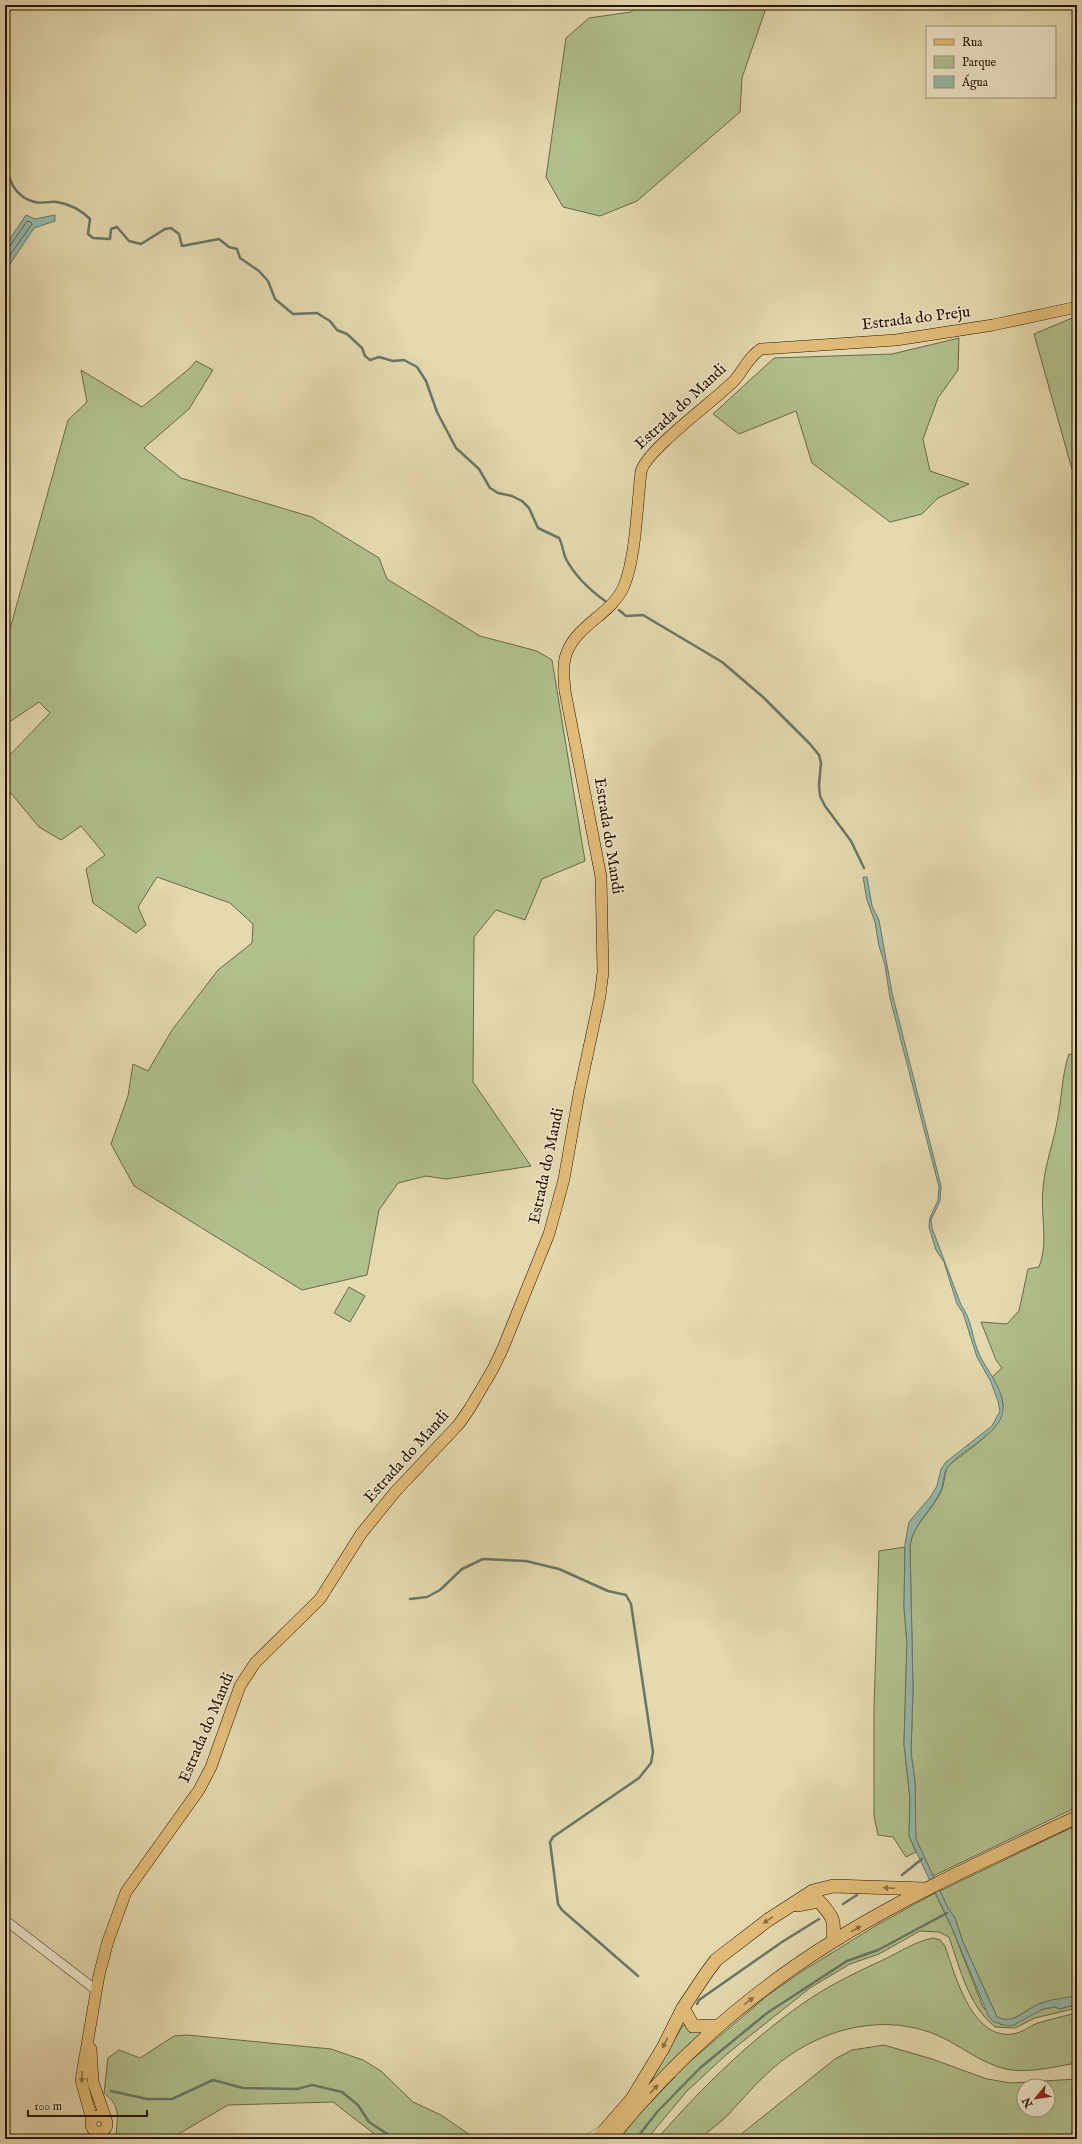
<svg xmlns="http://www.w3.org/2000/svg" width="1082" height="2144" font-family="'IM FELL English',serif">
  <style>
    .green { fill: #b0c08d; stroke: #6b6847; fill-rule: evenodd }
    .water { fill: #95baab; stroke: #697667 }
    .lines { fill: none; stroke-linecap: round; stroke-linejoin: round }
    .shore { stroke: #5e6656; stroke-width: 1 }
    .stream { stroke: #697667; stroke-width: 2.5 }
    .minor-casing { stroke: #56432c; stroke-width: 10 }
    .major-casing { stroke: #261101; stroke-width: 12 }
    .highway-casing { stroke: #261101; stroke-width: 14 }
    .minor { stroke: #ede6cb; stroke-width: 9 }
    .major { stroke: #e2bc78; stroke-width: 11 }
    .highway { stroke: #e2bc78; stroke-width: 13 }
    .oneway { fill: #8d6f42 }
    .labels { text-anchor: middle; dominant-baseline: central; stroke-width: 3; stroke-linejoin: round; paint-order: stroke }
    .street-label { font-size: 16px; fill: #261101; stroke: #ede6cb }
  </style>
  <rect width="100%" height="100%" fill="#e4d9af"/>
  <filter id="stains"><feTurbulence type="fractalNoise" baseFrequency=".005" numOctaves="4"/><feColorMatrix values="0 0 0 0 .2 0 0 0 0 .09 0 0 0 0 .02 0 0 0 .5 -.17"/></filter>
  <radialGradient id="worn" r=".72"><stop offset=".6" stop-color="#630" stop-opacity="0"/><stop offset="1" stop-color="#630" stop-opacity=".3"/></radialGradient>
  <path class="green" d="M639,5H767L742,78L740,112L637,201L600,216L563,207L546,177L566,38L589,18L631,12Z
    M1077,316V487L1034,334Z
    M959,338L958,370L938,398L923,439L930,471L969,484L938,498L922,514L890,522L812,463L796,411L739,434L713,414L774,358L892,354Z
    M196,361L213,370L189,409L144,448L181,478L312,517L379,558L387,579L480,636L537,651L552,660L585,861L542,879L525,920L496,910L474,937L473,1082L531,1166L446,1179L426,1176L398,1183L379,1210L367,1275L302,1290L134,1186L111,1144L128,1096L133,1064L148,1071L172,1030L218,970L252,943L253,924L230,903L157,877L138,907L146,925L136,933L93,903L86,869L105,855L81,826L61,840L39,827L5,786V760L50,713L39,702L5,725V647L68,420L87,402L81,370L142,407L189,369Z
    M1069,1054L1077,1055V1807L933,1876L916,1839L915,1821V1782L911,1753L913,1689L910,1545C914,1522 934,1510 942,1489C945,1481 944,1473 949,1465C965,1452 1004,1429 1003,1405C1002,1395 997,1386 992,1377L1002,1368L996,1360L981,1322L1007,1324L1019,1311L1028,1269L1039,1267C1049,1241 1040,1215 1043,1188C1045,1164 1054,1141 1058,1117C1062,1095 1062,1075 1069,1054Z
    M349,1287L365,1296L350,1322L334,1313Z
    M905,1547L904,1607L907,1643L904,1744L910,1798L909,1836L916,1852L906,1857L893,1837L878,1835L874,1816V1707L879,1551Z
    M1077,1825V1996L1040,2003L1011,2020H1004L997,2017L963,1942L955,1918L948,1908L940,1891Z
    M935,1893L952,1928L983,2007L1001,2025L1043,2009L1055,2007L1060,2009L1077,2004V2008L1035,2018L1015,2028L995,2027C968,2005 960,1968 949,1937L939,1932L920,1931L879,1954L850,1964L810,1988L727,2054L687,2091L647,2139H615L675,2077L674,2075L768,1995L804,1970L877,1925Z
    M933,1938L940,1940L945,1946C955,1975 972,2040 1013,2034C1021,2033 1030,2026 1038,2023C1051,2019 1064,2016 1077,2013V2063C1051,2067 1022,2076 996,2066C973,2058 953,2040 929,2032C875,2013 814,2032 772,2069C755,2084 741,2101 726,2117C718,2125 708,2130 701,2139H657C702,2087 756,2034 814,1996C836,1982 859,1971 883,1960C900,1952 914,1942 933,1938Z
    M683,2025L703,2033L646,2090Z
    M187,2035L331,2049L363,2060L381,2071L413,2102L441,2115L476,2139H381L333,2102L228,2105L170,2139H142L116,2134C118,2114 120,2106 104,2093L108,2058L119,2050L140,2058L174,2036Z
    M884,2045L932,2059L987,2079L1011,2083L1077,2079V2139H735L835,2059L852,2050ZM1024,2086H1048V2110H1024Z"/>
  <path class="water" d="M26,215L35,219L55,215V221L34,228L8,267L5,264V246Z
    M863,877H867L872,906L879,920L892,993L941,1186L940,1201L931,1220L932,1228L961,1305C972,1319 972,1340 980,1356C988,1372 1002,1387 1003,1406C1005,1433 962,1448 948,1467C943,1473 944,1483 941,1490C932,1511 914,1522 910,1545L913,1689L911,1752L915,1782L916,1839L948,1908L955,1918L963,1942L997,2017C1014,2025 1024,2010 1039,2004C1050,1999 1065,1998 1077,1996V2004L1060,2009L1055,2007L1043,2009L1014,2025L1008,2026L994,2022L989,2017L952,1928L909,1836L910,1798L904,1744L907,1643L904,1607L905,1544L909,1522L931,1496L937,1486L941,1469L946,1462L992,1426L1000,1411L998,1401L991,1382L977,1357L963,1313L957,1304L944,1262L936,1250L929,1227L930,1218L938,1200L939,1187L890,998L885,965L879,946L875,922L867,900Z"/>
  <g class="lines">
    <path class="shore" d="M5,247L10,246L27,221L31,222L32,224L5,262"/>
    <path class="stream" d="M5,162C9,180 14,197 35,202C42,204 50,201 57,202C69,204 81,210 90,219L88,234L93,238L110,239L111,229L117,227L129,241L141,244L165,229L171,228L179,234L182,246L219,239L229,247L237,249L240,258L259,271L268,281L275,299L293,314L317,313L330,321L337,330L347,334L362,348L365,356L370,360L379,357L393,361L404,360L417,367L426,381L437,412L456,448L479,469L490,488L498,493L512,496L522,501L529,508L538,528L559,538C563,545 563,553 566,559C575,576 590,590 605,601
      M619,610L626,616L643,615L722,662L763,697L810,744L819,755L821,763L819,785L820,796L825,806L851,841L864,868
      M410,1599L427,1597L440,1590L462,1569L483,1559L526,1561L559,1569L608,1591L626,1595L631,1604L653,1752L651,1763L639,1778L553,1837L550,1842L558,1904L562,1910L638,1976
      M902,1875L922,1859
      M843,1904L857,1895
      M697,2004L699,2000L782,1942L819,1919
      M111,2091L147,2099H172L213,2080L243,2088L297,2089L312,2085L342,2092L358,2105L369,2122L395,2139
      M636,2139L657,2112L700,2068L767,2013L847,1961L878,1950L947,1913"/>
    <defs>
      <path id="minor" d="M5,1920L96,1990
        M588,2139L602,2131"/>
      <path id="major" d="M91,2049L93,2082L106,2119
        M91 2124a8 8 0 1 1 16 0a8 8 0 1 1-16 0Z
        M92,2120L81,2080L99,1975L108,1941L126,1892L199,1790L211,1767L240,1686L255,1663L320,1599L361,1534L395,1492L459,1424L470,1408L493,1369L503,1348L549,1234L564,1179L579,1094L600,996L603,972L601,877L565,691C564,679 562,664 567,652C578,624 612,614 624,586C636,557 637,505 641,472C644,452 715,400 734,381C743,371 749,356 761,349L896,340L993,325L1077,307"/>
      <path id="highway" d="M797,1905L819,1901C833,1917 835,1919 833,1941
        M683,2008L693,2026H717
        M597,2139L632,2099L663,2048L683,2008L705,1975L716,1960L768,1920L813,1891L833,1886L926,1889
        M610,2139C673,2061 747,1995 832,1942C910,1893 995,1856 1077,1817"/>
    </defs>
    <use href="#minor" class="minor-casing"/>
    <use href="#major" class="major-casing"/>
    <use href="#highway" class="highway-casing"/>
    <use href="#minor" class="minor"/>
    <use href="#major" class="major"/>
    <use href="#highway" class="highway"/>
  </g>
  <defs><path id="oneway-solid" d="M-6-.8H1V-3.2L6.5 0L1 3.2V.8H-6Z"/></defs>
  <g class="oneway">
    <use href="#oneway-solid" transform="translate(889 1888) rotate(-178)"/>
    <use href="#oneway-solid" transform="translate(768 1920) rotate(146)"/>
    <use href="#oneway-solid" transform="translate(856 1929) rotate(-29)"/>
    <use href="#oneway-solid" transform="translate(749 2001) rotate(-38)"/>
    <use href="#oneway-solid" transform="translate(665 2043) rotate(117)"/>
    <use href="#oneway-solid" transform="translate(82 2077) rotate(92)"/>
    <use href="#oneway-solid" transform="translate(654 2089) rotate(-47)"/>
  </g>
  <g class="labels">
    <g class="street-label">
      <text transform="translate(916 319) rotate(-7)">Estrada do Preju</text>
      <text transform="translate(681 407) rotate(-43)">Estrada do Mandi</text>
      <text transform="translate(608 836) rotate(81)">Estrada do Mandi</text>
      <text transform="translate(547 1166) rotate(-78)">Estrada do Mandi</text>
      <text transform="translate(407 1457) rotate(-48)">Estrada do Mandi</text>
      <text transform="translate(207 1728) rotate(-67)">Estrada do Mandi</text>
    </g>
  </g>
  <rect width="1082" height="2144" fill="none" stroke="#e4d9af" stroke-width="20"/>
  <rect x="6" y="6" width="1070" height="2132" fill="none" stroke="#261101" stroke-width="2"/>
  <rect x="10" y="10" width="1062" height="2124" fill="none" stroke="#261101"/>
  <rect x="926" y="26" width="130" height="72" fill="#ede6cb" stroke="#9d917a"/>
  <rect x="934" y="39" width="20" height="6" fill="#e2bc78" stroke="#9d917a"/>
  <text x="962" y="46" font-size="12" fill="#261101">Rua</text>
  <rect x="934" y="56" width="20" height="12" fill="#b0c08d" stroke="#9d917a"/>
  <text x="962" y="66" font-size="12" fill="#261101">Parque</text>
  <rect x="934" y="76" width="20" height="12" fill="#95baab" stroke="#9d917a"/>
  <text x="962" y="86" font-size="12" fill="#261101">Água</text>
  <g transform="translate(1036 2098) rotate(241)"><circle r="19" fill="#ede6cb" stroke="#9d917a"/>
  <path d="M0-3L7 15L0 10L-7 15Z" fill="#8f2418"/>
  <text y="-6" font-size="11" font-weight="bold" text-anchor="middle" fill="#261101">N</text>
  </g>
  <path d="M28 2110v6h119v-6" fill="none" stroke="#261101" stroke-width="2"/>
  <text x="34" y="2110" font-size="12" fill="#261101" stroke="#ede6cb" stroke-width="3" paint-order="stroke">100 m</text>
  <rect width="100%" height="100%" filter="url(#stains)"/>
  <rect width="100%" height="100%" fill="url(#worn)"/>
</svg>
